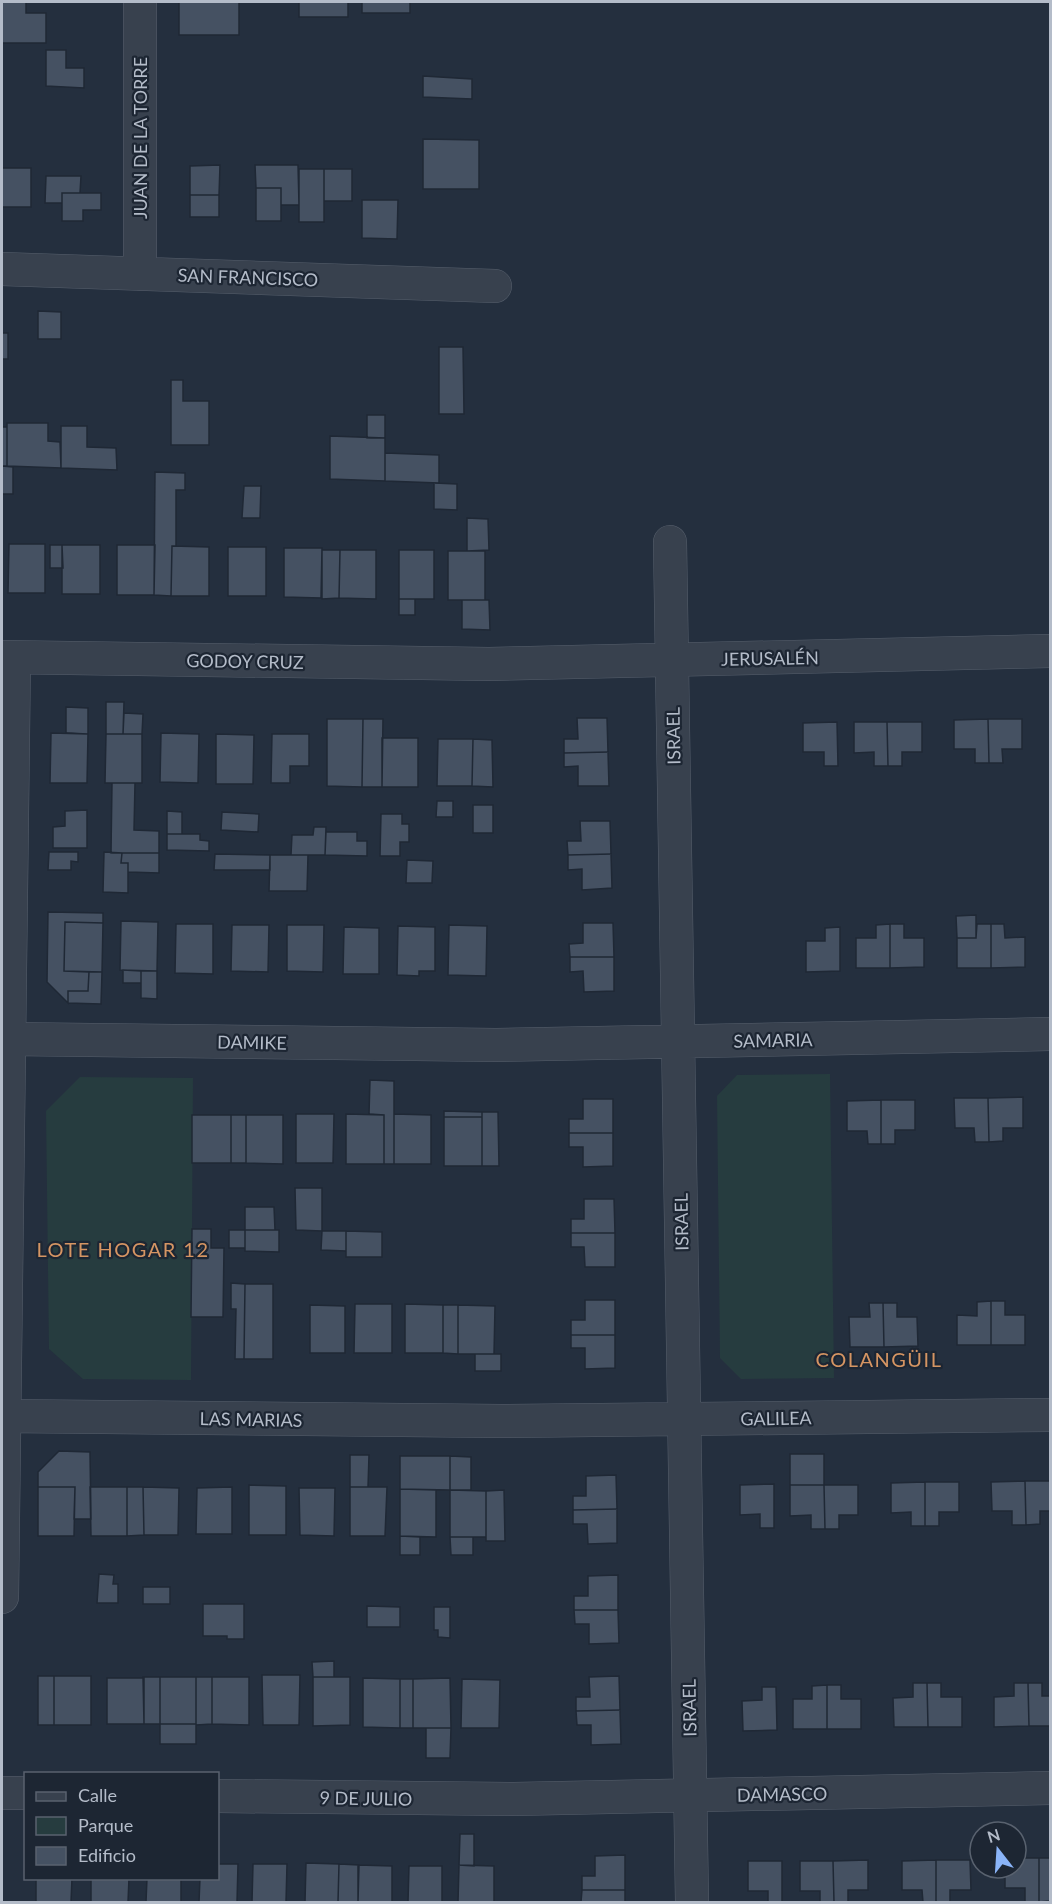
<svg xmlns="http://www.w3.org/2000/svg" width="1052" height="1904" font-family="Lato,sans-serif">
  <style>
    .green { fill: #263c3f }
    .building { fill: #455162; stroke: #1f2835; stroke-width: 1.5 }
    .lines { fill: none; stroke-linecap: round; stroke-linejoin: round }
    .street-casing { stroke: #565f6c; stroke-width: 34 }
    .street { stroke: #38414e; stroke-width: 33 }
    .labels { text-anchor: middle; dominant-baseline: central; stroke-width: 4.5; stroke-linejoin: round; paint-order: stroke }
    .street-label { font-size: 18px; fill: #b4bcc9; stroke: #1d2633 }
    .neighbourhood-label { font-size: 20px; letter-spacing: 1.5px; fill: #d59563; stroke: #1d2633 }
  </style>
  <rect width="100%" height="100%" fill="#242f3e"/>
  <path class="green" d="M830,1074L834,1378L741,1379L720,1358L717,1096L737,1075Z
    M80,1077L193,1078L191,1380L83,1379L49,1349L46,1111Z"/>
  <path class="building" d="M2,2H26V13H46V43H2Z
    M179,2H239V35H179Z
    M299,2H348V17H299Z
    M362,2H410V13H362Z
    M46,50H66V68H84V88L46,86Z
    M423,76L472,79V99L423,97Z
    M423,139L479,140V189H423Z
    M220,165L219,195H190V166Z
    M255,165H298L299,205H281V188H256Z
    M2,168H31V207H2Z
    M299,169H324V222H299Z
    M324,169H352V201H324Z
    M46,176H81L80,193H62V203H45Z
    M256,188H281V221H256Z
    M62,193H101V210H83V221H62Z
    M190,195H219V217H190Z
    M362,200H398L397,239L362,238Z
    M38,311L61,312V339H38Z
    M2,333H8V359H2Z
    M439,347H463L464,414H439Z
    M171,380H183V401H209V445H171Z
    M367,415H385V438H367Z
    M7,423H48V441L60,442L61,468L7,466Z
    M61,426H87V447L116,448L117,470L61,468Z
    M2,427H7V466H2Z
    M330,436L385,438V481L330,479Z
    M385,453L439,455V483L385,481Z
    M2,466L13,467V494H2Z
    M155,472L185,473V490H176V546H172L171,596L154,595Z
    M434,483L457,484V510L434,509Z
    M244,486H261L260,518H242Z
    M467,518L488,519L489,550L467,551Z
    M9,544H45V593H8Z
    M50,545H62L63,568H50Z
    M62,545H100V594H62Z
    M117,545H155L154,595H117Z
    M172,546L209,547V596H171Z
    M228,547H266V596H228Z
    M284,548H322L321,598L284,597Z
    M322,550H340L339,598L322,599Z
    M340,550H376V599L339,598Z
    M399,550H434V599H399Z
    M448,551H485V600H448Z
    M399,599H415V615H399Z
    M462,600H489L490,630L462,629Z
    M106,702H124L123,734H106Z
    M66,707L88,708V734L66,733Z
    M124,713L143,714L142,734H123Z
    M577,718H607L608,752L564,753V739H578Z
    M327,719H363L362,787L327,786Z
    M363,719H383L382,787H362Z
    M988,719H1022V749H1002L1003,763H989Z
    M988,719L989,763H975V749H954V720Z
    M837,722L838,766H824V752H803V723Z
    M854,722H887L888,766H874V752L854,753Z
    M887,722H922V752H902V766H888Z
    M51,733L88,734L87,783H50Z
    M161,733L199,734L198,783L160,782Z
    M106,734H142V783H105Z
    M216,734L254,735L253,784H216Z
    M272,734H309V766H290V783H271Z
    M382,738H418V787H382Z
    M438,739H473L472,786H437Z
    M473,739L492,740L493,787L472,786Z
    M608,752L609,786H578V766L564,767V753Z
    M112,783H135L134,830L159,831V853H111Z
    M437,801H453V817H436Z
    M473,805H493V833H473Z
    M87,810V848H53V827L65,826V811Z
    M167,811L182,812V834H167Z
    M222,812L259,814L258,832L221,830Z
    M381,814H402V824H409V842H400V856H380Z
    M580,821H610L611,854L568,855L567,841H581Z
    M314,827H326L325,855H291L292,835H313Z
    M326,832H357V841H367V856L325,855Z
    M167,834H200V840L209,841V851L167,850Z
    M49,852H78V862L71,861V870H48Z
    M104,852L122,853L121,863H128V893L103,892Z
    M122,853H159V873L128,872V863H121Z
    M215,854L270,855V870H214Z
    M611,854L612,888L582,890V869L568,870V855Z
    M270,855H308L307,891H269Z
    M407,860L433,861L432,883H406Z
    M48,912L103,913V923L65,922L64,971L89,972L88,991H68V1003L47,982Z
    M976,915V938H957L956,916Z
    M121,921L158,922L157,971L120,970Z
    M65,922L103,923L102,972L64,971Z
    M583,923H613L614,957H570L569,944L583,943Z
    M176,924H213V974L175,973Z
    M890,924V968H856V938H876V925Z
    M890,924H904V938H924V967L890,968Z
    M977,924H991V968H957V938H976Z
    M991,924H1004L1005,938L1025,937V967L991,968Z
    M232,925H269L268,972L231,971Z
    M287,925H324L323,972L287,971Z
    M449,925L487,926L486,976L448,975Z
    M398,926L435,927V971H419V976L397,975Z
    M344,927L379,928V974H343Z
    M840,927V971L806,972V941H825V928Z
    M570,957H614V991L584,992L583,971L570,972Z
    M123,970L141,971V983H123Z
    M141,971H157V999L141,998Z
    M89,972H102L101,1004L68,1003V991H88Z
    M370,1080L394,1081V1164H384V1115L369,1114Z
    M1023,1097V1128H1003V1141L989,1142L988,1098Z
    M954,1098H988L989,1142H975L974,1128H955Z
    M583,1099H613V1133H569V1119H583Z
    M881,1100H915V1130H895V1144H881Z
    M881,1100V1144H868L867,1131H847V1101Z
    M444,1111L482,1112V1117H444Z
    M482,1112H498L499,1166H482Z
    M296,1114H334L333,1163H296Z
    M346,1114L384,1115V1164H346Z
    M394,1114L431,1115V1164H394Z
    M192,1115H231V1163H192Z
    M231,1115H246V1163H231Z
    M246,1115H283V1164L246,1163Z
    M444,1117H482V1166H444Z
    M569,1133H613V1166L583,1167V1147H569Z
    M295,1188H322V1231L296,1230Z
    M584,1199H614L615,1233H571V1219H584Z
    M245,1207H274L275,1230H245Z
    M192,1229H211V1248H224L223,1317H191Z
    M229,1230H245V1248H229Z
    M245,1230H279V1252L245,1251Z
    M322,1231H346V1251L321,1250Z
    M346,1231L382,1232V1257H346Z
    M571,1233H615V1267H585L584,1247H571Z
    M231,1283L245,1284L244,1359H235L236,1309H231Z
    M245,1284H273V1359H244Z
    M585,1300H615V1335H571V1320H585Z
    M991,1301V1345H957V1315L977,1316V1302Z
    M991,1301H1005V1315H1025V1345H991Z
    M869,1303H883L884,1347H850L849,1317H870Z
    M883,1303H897V1317H917L918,1346L884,1347Z
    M355,1304H392V1353H354Z
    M405,1304L443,1305V1353H405Z
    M310,1305L345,1306V1353H310Z
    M443,1305H458V1354L443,1353Z
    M458,1305L495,1306L494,1354H458Z
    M571,1335H615V1368L585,1369V1348H571Z
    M475,1354H501V1371H475Z
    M59,1451L90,1452L91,1519H74L75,1487H38V1472Z
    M790,1454H824V1485H790Z
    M350,1455H369L368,1487H350Z
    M400,1456H450V1490L400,1489Z
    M450,1456L471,1457V1490H450Z
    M616,1475L617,1509L573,1510V1496H586V1476Z
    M1025,1481H1050V1511H1040V1524L1026,1525Z
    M1025,1481L1026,1525H1012V1511H992L991,1482Z
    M925,1482V1526H911V1512L891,1513V1483Z
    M925,1482H959V1512H939V1526H925Z
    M774,1484V1528H760V1514L740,1515V1485Z
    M249,1485L286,1486V1535H249Z
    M790,1485H824L825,1529H811V1515L790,1516Z
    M824,1485H858V1515H839V1529H825Z
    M38,1487H75L74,1536H38Z
    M90,1487H127V1536H91Z
    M127,1487H143L144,1535L127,1536Z
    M143,1487L179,1488L178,1535H144Z
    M232,1487V1534H196L197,1488Z
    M350,1487H387L385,1536H350Z
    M299,1488H335L334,1536L300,1535Z
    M400,1489L436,1490V1537L400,1536Z
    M450,1490L486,1491V1537H450Z
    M504,1490L505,1541H486V1491Z
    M617,1509V1543L588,1544L587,1524H573V1510Z
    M400,1536L420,1537V1555H400Z
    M450,1537H473V1555H451Z
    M99,1574L114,1575L113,1584H118V1603H97Z
    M618,1575V1610H574V1596H588V1576Z
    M143,1587H170V1604H143Z
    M203,1604H244V1639H227V1636H203Z
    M367,1606L400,1607V1627H367Z
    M434,1607H450V1638L438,1637V1630H434Z
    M574,1610H618L619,1643L589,1644V1624H575Z
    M334,1661V1677H313L312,1662Z
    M262,1675H300L299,1725H263Z
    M38,1676H54V1725H38Z
    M54,1676H91V1725H54Z
    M619,1676L620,1710L576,1711V1697H590L589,1677Z
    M143,1677H160V1724H144Z
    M160,1677H196V1724H160Z
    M196,1677H212V1724L196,1725Z
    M212,1677H249V1725L212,1724Z
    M313,1677H350V1725L313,1726Z
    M107,1678H144V1724H107Z
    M363,1678L400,1679V1728L363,1727Z
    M450,1678L451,1728H413V1679Z
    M400,1679H413V1728H400Z
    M462,1679L500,1680L499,1728H461Z
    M913,1683H927L928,1727H894L893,1698L913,1697Z
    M927,1683H941V1697H962V1727H928Z
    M1014,1683H1028L1029,1726L994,1727V1697L1014,1696Z
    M1028,1683H1042V1696H1050V1726H1029Z
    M827,1685H841V1699H861V1729H827Z
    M827,1685V1729H793V1699H812V1686Z
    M762,1687H776L777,1730L743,1731L742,1701L762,1700Z
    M620,1710L621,1744L591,1745V1725H577L576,1711Z
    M160,1724H196V1744H160Z
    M426,1728H451L450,1758H426Z
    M460,1834H474V1866L459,1865Z
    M625,1855V1890H582V1876H595V1856Z
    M1016,1858H1039V1902H1025V1888H1005V1868H1016Z
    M1039,1858H1050V1901L1039,1902Z
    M868,1860V1890H848V1902H834L833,1861Z
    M936,1860H970L971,1890H950V1902H936Z
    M936,1860V1902H923L922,1890H902V1861Z
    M748,1861H782V1902H768V1891H748Z
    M800,1861H833L834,1902H820V1891H800Z
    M306,1863L339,1864L338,1902H305Z
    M218,1864H238L237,1902H199L200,1878H218Z
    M253,1864H287L286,1902H252Z
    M339,1864L359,1865L358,1902H338Z
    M358,1865L392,1866V1902H358Z
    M459,1865L494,1866V1902H458Z
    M409,1866H442V1902H408Z
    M36,1878H72L71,1902H36Z
    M91,1878H129L128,1902H91Z
    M147,1878H181V1902H146Z
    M582,1890H625V1902H581Z"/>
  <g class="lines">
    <defs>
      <path id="street" d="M140,2V274
        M2,269L495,286
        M670,542L692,1902
        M2,657L489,664L1050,651
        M9,1039L496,1045L1050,1034
        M2,1416L501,1421L1050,1415
        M2,1597L14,658
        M2,1793H26
        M218,1796L514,1799L1050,1788"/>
    </defs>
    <use href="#street" class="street-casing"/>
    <use href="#street" class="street"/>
  </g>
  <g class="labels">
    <g class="street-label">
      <text transform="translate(140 138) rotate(-90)">JUAN DE LA TORRE</text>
      <text transform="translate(248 277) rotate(2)">SAN FRANCISCO</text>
      <text transform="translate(770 658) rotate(-1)">JERUSALÉN</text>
      <text transform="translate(245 661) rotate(1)">GODOY CRUZ</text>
      <text transform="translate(673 736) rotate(-91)">ISRAEL</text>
      <text transform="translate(773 1040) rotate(-1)">SAMARIA</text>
      <text transform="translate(252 1042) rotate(1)">DAMIKE</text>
      <text transform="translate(681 1222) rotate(-91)">ISRAEL</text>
      <text transform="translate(776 1418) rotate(-1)">GALILEA</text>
      <text transform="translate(251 1419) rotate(1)">LAS MARIAS</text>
      <text transform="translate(689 1708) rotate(-91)">ISRAEL</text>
      <text transform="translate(782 1794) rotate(-1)">DAMASCO</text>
      <text transform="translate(366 1798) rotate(1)">9 DE JULIO</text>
    </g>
    <g class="neighbourhood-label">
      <text x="123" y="1249">LOTE HOGAR 12</text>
      <text x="879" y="1359">COLANGÜIL</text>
    </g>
  </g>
  <rect width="1052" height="1904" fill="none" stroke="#b4bcc9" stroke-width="6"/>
  <rect x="24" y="1772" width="195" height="108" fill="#1d2633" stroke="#59626f" stroke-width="1.5"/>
  <rect x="36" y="1792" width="30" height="9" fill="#38414e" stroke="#59626f" stroke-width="1.5"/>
  <text x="78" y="1802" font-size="18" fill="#b4bcc9">Calle</text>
  <rect x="36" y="1817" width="30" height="18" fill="#263c3f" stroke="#59626f" stroke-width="1.5"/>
  <text x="78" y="1832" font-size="18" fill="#b4bcc9">Parque</text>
  <rect x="36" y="1847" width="30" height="18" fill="#455162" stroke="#59626f" stroke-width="1.5"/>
  <text x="78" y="1862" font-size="18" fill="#b4bcc9">Edificio</text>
  <g transform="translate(998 1850) rotate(343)"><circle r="28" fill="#1d2633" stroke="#59626f" stroke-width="1.5"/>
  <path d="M0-4.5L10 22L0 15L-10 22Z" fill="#8ab4f8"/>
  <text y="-9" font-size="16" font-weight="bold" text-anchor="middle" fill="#b4bcc9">N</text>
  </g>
</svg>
